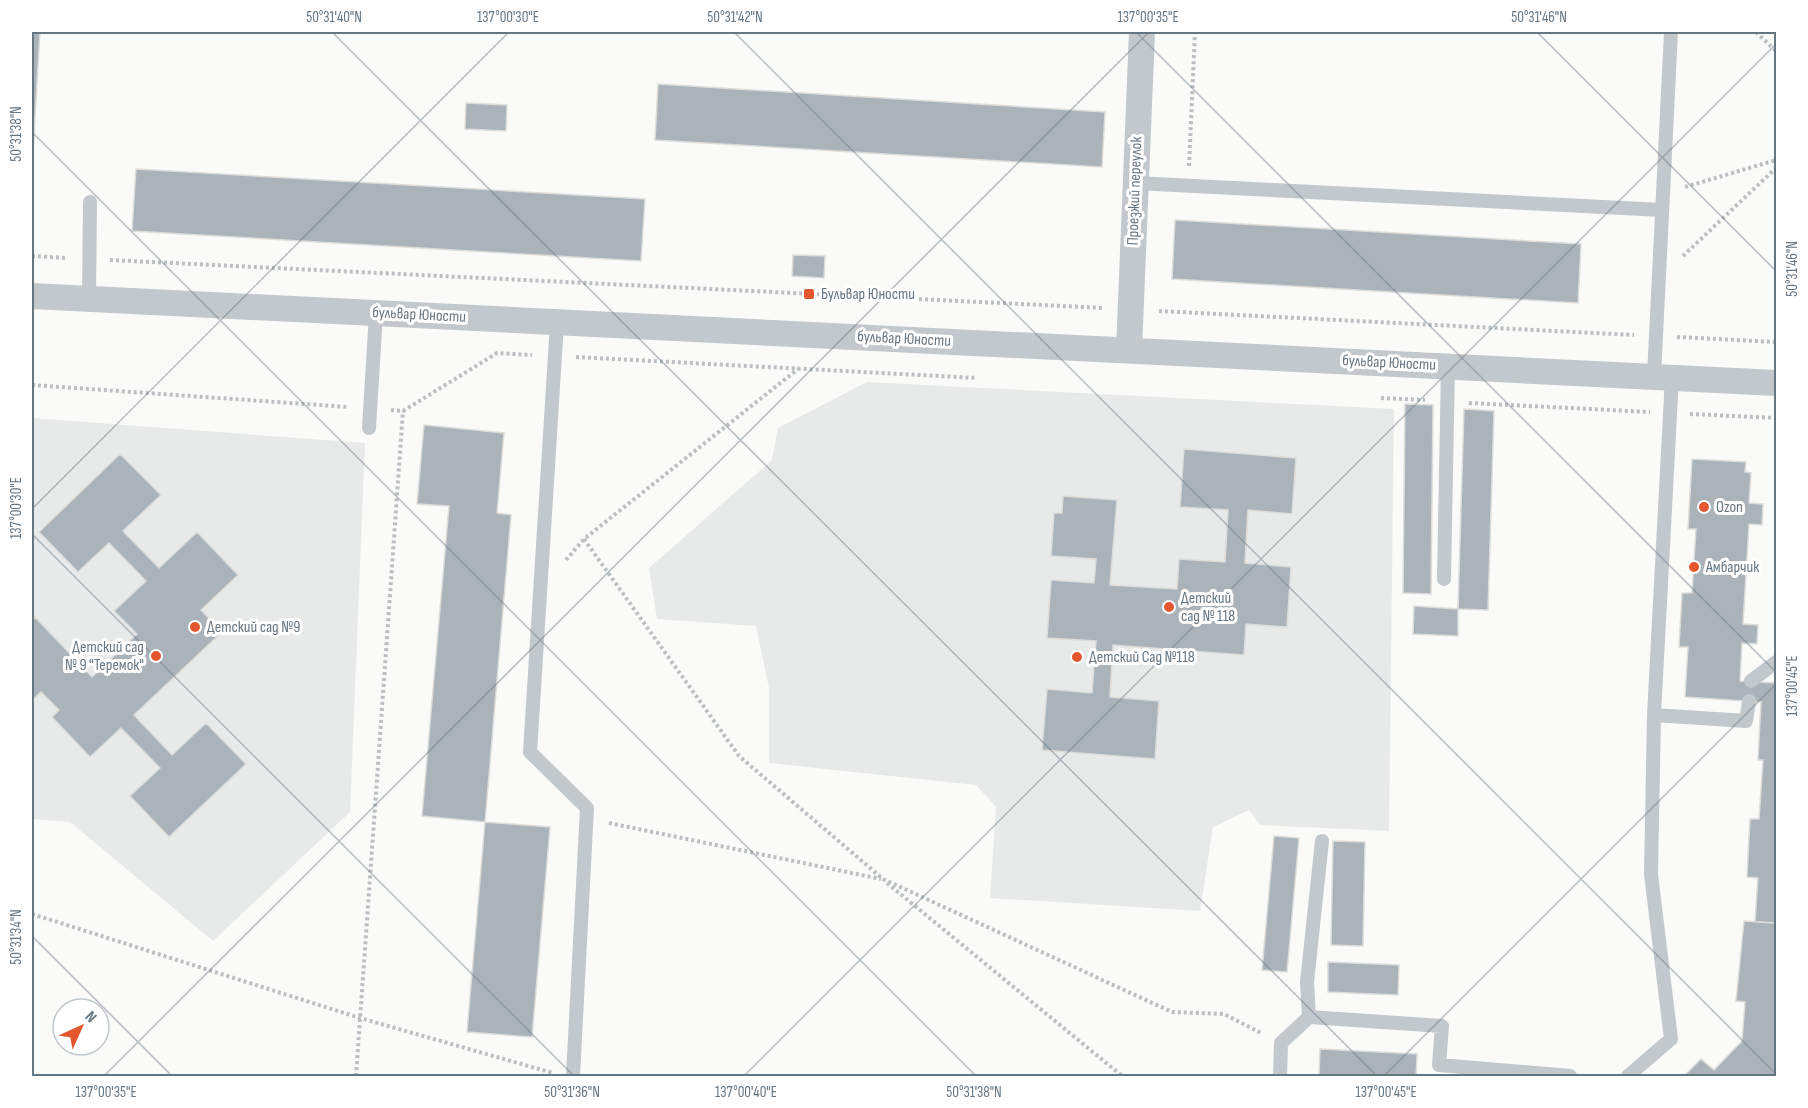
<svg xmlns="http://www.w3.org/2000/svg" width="1808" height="1108" font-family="'Sofia Sans Condensed',sans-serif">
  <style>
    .built { fill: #e8e9e9 }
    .building { fill: #aab3b9; stroke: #dcdcda; stroke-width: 1.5 }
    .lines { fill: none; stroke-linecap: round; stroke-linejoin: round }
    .path { stroke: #bbbfc2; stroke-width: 4; stroke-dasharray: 3 3; stroke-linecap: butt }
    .lane { stroke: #c3c8cc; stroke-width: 14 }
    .street { stroke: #c3c8cc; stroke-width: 26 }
    .ticks { fill: none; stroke: #657683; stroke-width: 1.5; stroke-opacity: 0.45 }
    .poi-dot { fill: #e4572e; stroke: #fff; stroke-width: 2 }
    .labels { text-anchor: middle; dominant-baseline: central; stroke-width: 6; stroke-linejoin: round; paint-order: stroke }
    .street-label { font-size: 16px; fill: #657683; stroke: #fff }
    .poi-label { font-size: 16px; fill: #657683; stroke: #fff; text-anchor: start }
    .neatline { fill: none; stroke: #657683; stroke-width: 2 }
    .ticks-label { font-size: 15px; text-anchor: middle; fill: #657683 }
  </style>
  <rect width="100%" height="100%" fill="#fafaf8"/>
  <path class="built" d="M867,382L1394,409L1389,831L1260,825L1249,810L1213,827L1200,911L990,898L996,807L976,785L769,763V688L756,626L657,619L649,568L772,460L778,428Z
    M32,418L365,443L350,812L213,941L70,822L32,819Z"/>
  <path class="building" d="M32,32H40L32,169Z
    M658,84L1105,112L1102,167L655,140Z
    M466,103L507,105L506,131L465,129Z
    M136,169L645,199L641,261L132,231Z
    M1175,220L1581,244L1578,303L1172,279Z
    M793,255L825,256L824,278L792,276Z
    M1405,404L1433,405L1431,594L1403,593Z
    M1464,409L1494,411L1488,610L1458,609Z
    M424,425L504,433L497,513L511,515L485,822L422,816L449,506L417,504Z
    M1184,449L1296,458L1292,514L1248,510L1245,563L1291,567L1287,627L1246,624L1244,655L1113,645L1110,697L1159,701L1155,759L1042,750L1047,689L1092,693L1096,641L1047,638L1051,580L1094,583L1096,559L1051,556L1054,513H1062L1063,496L1117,500L1110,585L1177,589L1179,559L1225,562L1228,510L1180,507Z
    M120,454L161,495L123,531L159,568L197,532L238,575L201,610L222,632L134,715L172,755L206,723L246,764L169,837L130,796L160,768L121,728L90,757L52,717L59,710L41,692L35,698L32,695V621L35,617L92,677L137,634L114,611L146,581L109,543L78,572L39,532Z
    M1692,459L1746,462L1745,472L1751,473L1749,503L1763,504L1762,525L1749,524L1743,624L1758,625L1757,644L1742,643L1740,681L1776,683V923L1755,922L1758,878L1747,877L1750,819H1759L1763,760H1758L1761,702L1685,697L1688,647H1679L1682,593H1692L1696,529H1688Z
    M1414,606L1458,609V636L1413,634Z
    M485,822L550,827L532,1037L467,1032Z
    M1274,836L1299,838L1287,972L1262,970Z
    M1333,841L1365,842L1363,946L1331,945Z
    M1744,921L1776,923V1071L1774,1076H1684L1701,1059L1714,1070L1742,1041L1745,1002L1736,1001Z
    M1328,962L1399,965L1398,995L1328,992Z
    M1320,1049L1417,1054L1416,1076H1319Z"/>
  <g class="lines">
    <path class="path" d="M1756,32L1776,51
      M1189,166L1195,32
      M1685,187L1776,160
      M32,256L67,258
      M1683,256L1776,168
      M110,260L1104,308
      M1159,311L1634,335
      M1677,337L1776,342
      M576,357L977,378
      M32,385L348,407
      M1381,398L1425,400
      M1469,403L1650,412
      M391,410L403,411L497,353L532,355
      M1690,414L1776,418
      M584,539L739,756L883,879L1172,1012L1224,1014L1263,1034
      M566,560L584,539L798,369
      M609,823L881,879
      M887,883L1122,1076
      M32,914L360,1018L553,1073
      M356,1076L403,411"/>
    <path class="lane" d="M1136,183L1662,210
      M89,298L90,202
      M557,323L530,752L587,808L573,1076
      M1654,376L1671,32
      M369,428L376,313
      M1444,579L1448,366
      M1751,681L1776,662
      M1654,715L1746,721L1749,701
      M1309,1017L1442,1026L1439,1065L1570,1076
      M1280,1076L1281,1043L1309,1017L1307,982L1322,841
      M1628,1076L1671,1039L1651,874L1654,715L1672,377"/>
    <path class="street" d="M32,296L1776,383
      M1129,350L1142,32"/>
  </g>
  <path class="ticks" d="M332,32L1377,1076M734,32L1776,1074M1136,32L1776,672M1537,32L1776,271M32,132L976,1076M32,509L509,32M32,534L574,1076M32,936L172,1076M104,1076L1149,32M744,1076L1776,44M1384,1076L1776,684"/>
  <g class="poi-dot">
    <rect x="803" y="288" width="12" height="12" rx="3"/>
    <circle cx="1704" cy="507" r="6"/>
    <circle cx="1694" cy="567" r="6"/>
    <circle cx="1169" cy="607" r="6"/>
    <circle cx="195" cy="627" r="6"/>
    <circle cx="156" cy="656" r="6"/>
    <circle cx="1077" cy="657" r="6"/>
  </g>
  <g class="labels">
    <g class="street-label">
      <text transform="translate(1135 191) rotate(-88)">Проезжий переулок</text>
      <text transform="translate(419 315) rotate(3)">бульвар Юности</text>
      <text transform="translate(904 339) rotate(3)">бульвар Юности</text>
      <text transform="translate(1389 363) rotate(3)">бульвар Юности</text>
    </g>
    <g class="poi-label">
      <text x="821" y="294">Бульвар Юности</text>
      <text x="1716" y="507">Ozon</text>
      <text x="1706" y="567">Амбарчик</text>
      <text x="1181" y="598">Детский<tspan x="1181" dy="18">сад № 118</tspan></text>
      <text x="207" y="627">Детский сад №9</text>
      <text x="144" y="647" text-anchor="end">Детский сад<tspan x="144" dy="18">№ 9 "Теремок"</tspan></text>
      <text x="1089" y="657">Детский Сад №118</text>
    </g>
  </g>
  <rect width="1808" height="1108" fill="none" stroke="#ffffff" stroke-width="66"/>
  <g transform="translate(81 1027) rotate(45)"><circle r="28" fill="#ffffff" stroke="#c1c8cd" stroke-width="1.5"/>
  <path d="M0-4.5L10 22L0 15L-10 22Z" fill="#e4572e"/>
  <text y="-9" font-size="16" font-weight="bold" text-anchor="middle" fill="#657683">N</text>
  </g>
  <rect x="33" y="33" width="1742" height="1042" class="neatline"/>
  <g class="ticks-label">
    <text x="334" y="22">50°31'40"N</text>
    <text x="508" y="22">137°00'30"E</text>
    <text x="735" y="22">50°31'42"N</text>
    <text x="1148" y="22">137°00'35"E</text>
    <text x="1539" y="22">50°31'46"N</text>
    <text transform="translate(16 134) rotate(-90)" y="5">50°31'38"N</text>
    <text transform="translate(1792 269) rotate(-90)" y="5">50°31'46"N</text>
    <text transform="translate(16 508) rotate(-90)" y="5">137°00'30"E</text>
    <text transform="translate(1792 686) rotate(-90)" y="5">137°00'45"E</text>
    <text transform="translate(16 937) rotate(-90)" y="5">50°31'34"N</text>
    <text x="106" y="1097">137°00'35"E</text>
    <text x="572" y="1097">50°31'36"N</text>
    <text x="746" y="1097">137°00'40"E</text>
    <text x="974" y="1097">50°31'38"N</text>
    <text x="1386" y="1097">137°00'45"E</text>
  </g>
</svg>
